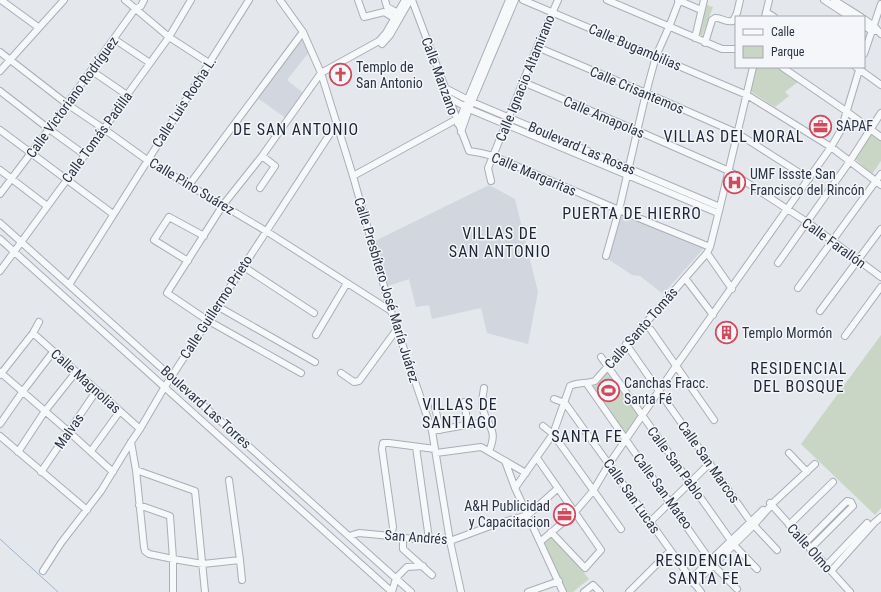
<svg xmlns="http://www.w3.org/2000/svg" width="881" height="592" font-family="'Roboto Condensed',sans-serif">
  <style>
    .built { fill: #d2d6de }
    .green { fill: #c9d6c5 }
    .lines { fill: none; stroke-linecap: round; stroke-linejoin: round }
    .stream { stroke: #9fb4cc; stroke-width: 1 }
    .minor-casing { stroke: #a9aeb7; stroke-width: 8 }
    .minor { stroke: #f7f8fa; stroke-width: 6 }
    .labels { text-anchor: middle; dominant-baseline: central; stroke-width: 3; stroke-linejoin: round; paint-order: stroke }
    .street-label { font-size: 14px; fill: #2b3445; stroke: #f4f6f9 }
    .poi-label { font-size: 14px; fill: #2b3445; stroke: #f4f6f9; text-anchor: start }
    .quarter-label { font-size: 16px; letter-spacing: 1px; fill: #1d2536; stroke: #f4f6f9 }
  </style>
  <rect width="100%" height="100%" fill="#e4e7ec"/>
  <path class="built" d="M302,37L310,51L287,80L305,94L287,119L256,97Z
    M489,185L515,199L538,292L528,344L487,333L481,308L432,319L429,305L416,307L409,279L388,286L375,241Z
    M621,214L705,247L663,294L640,276L632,275L608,259Z"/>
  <path class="green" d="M704,4L713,7L702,36L696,35Z
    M754,67H779L799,81L785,92L789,96L775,107L750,91Z
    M871,134L881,141V161L872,174L854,158Z
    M881,335V508L875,515L801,444Z
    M608,370L640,416L625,436L590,387L597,385Z
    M550,537L557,540L589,579L573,592H566L544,542Z"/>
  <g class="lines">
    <path class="stream" d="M0,539L58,592"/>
    <defs>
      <path id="minor" d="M1,0L38,27
        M125,0L169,37L209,63
        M280,0L303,32L321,73L353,176L391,311L432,431L450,541L461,592
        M358,0L364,17L384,12L394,18
        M385,0L387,7L398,13
        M412,0L469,151L481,153L493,156L619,210L710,247
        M523,0L747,95L831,147L881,185
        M607,0L722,49H736
        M678,0L701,10
        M824,0L850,17
        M834,0L861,17
        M766,12L774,17
        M765,17L769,0
        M864,19L874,26L881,34
        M864,26L872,31H875
        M695,38L704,0
        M114,39L150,63
        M705,43L712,20L715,18C722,17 724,23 733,21L737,13L740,0
        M382,44L390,35L410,0
        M537,47L646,93L737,133L809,179
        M0,52L67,104L104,129L147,160L266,231L391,311
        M864,54L881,4
        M782,67L846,111L881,137
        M856,67L881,85
        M0,71L64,0
        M92,71L127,95
        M523,82L638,131L729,171L807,222L881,277
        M445,88L472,102L720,207
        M0,91L49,129L85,155
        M448,97L469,109L718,213
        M458,124L465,106L509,0
        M0,130L113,214
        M461,132L469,109L515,0
        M0,170L47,206
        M353,176L457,119
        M491,181L488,168L493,156L537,47L558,0
        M189,185L303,32
        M260,188L275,166L262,156
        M0,194L49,129L135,9L141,6L144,0
        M0,223L411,592
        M0,239L392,592
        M707,253L732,289
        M606,256L619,210L646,93L656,56L669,27L679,1
        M188,261L154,240L169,217L204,236
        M778,263L850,161L881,113
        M244,267L314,313
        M0,271L104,129L127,95L169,37L191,0
        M685,278L713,315
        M69,285L249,0
        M798,288L881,174
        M217,306L315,362
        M820,311L881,229
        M651,330L714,420
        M33,333L140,429
        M316,335L347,283
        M845,336L881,287
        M626,344L750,521L777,550
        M601,357L734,545L757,569
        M0,372L68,431L113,472
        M301,373L207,320L167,293L223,205L262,156L321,73L379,41L386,33L405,0
        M341,373L354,382L359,381L397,329
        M0,375L33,333L39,322
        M587,384L714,566L737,589
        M484,388C483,394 481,404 483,410C489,429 498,430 489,451
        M554,399L565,403
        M464,402L468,425
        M565,403L691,579L701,592
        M435,407L440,430
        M0,424L23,391L53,352
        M543,426L553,434L621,529
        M432,431L478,423
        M0,436L87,510
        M131,442L136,470L144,547L145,551L149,554L173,559L203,564L240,560
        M416,447L429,539
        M91,451L120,411
        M18,452L45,411L76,372
        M436,453L481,447L526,473
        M789,453L807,472
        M537,458L601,550L585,568L551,532
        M505,461L515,488L563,592
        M136,470L195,491L205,592
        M41,472L97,390
        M229,480L240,560L242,580
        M515,488L553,434L570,386C578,382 587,384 595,381L707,253L710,247L720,207L753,67
        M770,503L850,592
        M139,505L170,516L173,559V592
        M650,522L710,463
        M789,525L833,482
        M349,536L359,533L391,536L403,538L450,541L493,525L528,515L557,489
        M391,536L393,527L382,449L383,443H389L435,449
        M403,538V549L432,575
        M540,542L575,512L593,491L609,464L676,366L831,147L841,130L860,67
        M805,543L847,501L851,502L853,506L810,549
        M826,566L867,523
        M43,571L61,543L101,491L131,442L140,429L164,388L337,123
        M831,571L874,523L881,517
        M691,579L763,510
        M694,584L754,525L774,502L815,464
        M392,592L396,578L407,567L423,566
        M528,592L559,581
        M584,592L593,585L600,592
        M629,592L670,551"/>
    </defs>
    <use href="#minor" class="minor-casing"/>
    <use href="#minor" class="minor"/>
  </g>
  <defs>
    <symbol id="church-ring" viewBox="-11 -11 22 22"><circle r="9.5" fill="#f4f6f9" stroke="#d1495b" stroke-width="1.5"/><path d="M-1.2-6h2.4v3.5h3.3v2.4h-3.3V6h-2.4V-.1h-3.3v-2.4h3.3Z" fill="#d1495b"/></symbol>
    <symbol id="office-ring" viewBox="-11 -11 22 22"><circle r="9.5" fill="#f4f6f9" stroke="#d1495b" stroke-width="1.5"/><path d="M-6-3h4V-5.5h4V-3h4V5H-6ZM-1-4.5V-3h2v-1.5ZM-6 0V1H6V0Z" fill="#d1495b"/></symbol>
    <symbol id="hospital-ring" viewBox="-11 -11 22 22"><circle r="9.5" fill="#f4f6f9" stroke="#d1495b" stroke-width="1.5"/><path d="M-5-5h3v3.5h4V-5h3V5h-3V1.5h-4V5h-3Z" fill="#d1495b"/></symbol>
    <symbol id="building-ring" viewBox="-11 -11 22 22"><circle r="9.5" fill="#f4f6f9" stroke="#d1495b" stroke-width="1.5"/><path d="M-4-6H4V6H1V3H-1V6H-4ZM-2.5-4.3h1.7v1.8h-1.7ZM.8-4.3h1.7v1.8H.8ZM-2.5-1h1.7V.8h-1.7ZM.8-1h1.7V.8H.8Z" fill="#d1495b"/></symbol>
    <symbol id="stadium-ring" viewBox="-11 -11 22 22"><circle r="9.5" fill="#f4f6f9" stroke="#d1495b" stroke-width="1.5"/><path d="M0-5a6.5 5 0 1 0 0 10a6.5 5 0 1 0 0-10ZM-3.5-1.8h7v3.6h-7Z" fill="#d1495b"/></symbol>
  </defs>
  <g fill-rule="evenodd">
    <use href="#church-ring" x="328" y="62" width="25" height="25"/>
    <use href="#office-ring" x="808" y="114" width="25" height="25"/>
    <use href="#hospital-ring" x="722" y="170" width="25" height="25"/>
    <use href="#building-ring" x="714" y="320" width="25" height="25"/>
    <use href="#stadium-ring" x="596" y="378" width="25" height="25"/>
    <use href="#office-ring" x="552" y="502" width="25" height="25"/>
  </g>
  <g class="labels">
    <g class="street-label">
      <text transform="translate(635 47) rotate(23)">Calle Bugambilias</text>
      <text transform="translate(440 76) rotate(70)">Calle Manzano</text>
      <text transform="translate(525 78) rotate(-68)">Calle Ignacio Altamirano</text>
      <text transform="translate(637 90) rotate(23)">Calle Crisantemos</text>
      <text transform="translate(72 97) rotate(-54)">Calle Victoriano Rodríguez</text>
      <text transform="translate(184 102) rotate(-57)">Calle Luis Rocha L.</text>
      <text transform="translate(604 117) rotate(23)">Calle Amapolas</text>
      <text transform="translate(97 137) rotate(-54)">Calle Tomás Padilla</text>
      <text transform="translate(582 148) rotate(23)">Boulevard Las Rosas</text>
      <text transform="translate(534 174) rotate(23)">Calle Margaritas</text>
      <text transform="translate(192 186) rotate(31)">Calle Pino Suárez</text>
      <text transform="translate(834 243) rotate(36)">Calle Farallón</text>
      <text transform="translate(387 290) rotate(73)">Calle Presbítero José María Juárez</text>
      <text transform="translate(216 307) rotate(-57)">Calle Guillermo Prieto</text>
      <text transform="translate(641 328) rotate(-49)">Calle Santo Tomás</text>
      <text transform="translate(86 381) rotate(42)">Calle Magnolias</text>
      <text transform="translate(206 407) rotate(42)">Boulevard Las Torres</text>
      <text transform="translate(69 431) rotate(-55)">Malvas</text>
      <text transform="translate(709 462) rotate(55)">Calle San Marcos</text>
      <text transform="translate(676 463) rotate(54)">Calle San Pablo</text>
      <text transform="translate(663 491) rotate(54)">Calle San Mateo</text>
      <text transform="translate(632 496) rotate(55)">Calle San Lucas</text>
      <text transform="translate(416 537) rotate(4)">San Andrés</text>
      <text transform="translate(810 548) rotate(48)">Calle Olmo</text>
    </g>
    <g class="poi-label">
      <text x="356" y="67">Templo de<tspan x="356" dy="16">San Antonio</tspan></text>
      <text x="836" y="126">SAPAF</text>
      <text x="750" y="174">UMF Issste San<tspan x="750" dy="16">Francisco del Rincón</tspan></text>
      <text x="742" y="333">Templo Mormón</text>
      <text x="624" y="383">Canchas Fracc.<tspan x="624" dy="16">Santa Fé</tspan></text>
      <text x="550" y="506" text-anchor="end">A&amp;H Publicidad<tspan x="550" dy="16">y Capacitacion</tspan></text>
    </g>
    <g class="quarter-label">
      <text x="296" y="129">DE SAN ANTONIO</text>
      <text x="734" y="136">VILLAS DEL MORAL</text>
      <text x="632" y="213">PUERTA DE HIERRO</text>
      <text x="500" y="233">VILLAS DE<tspan x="500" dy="18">SAN ANTONIO</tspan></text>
      <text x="799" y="368">RESIDENCIAL<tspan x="799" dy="18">DEL BOSQUE</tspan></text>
      <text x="460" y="404">VILLAS DE<tspan x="460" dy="18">SANTIAGO</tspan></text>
      <text x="587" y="436">SANTA FE</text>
      <text x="704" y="560">RESIDENCIAL<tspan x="704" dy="18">SANTA FE</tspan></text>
    </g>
  </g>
  <rect x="735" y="16" width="130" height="52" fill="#f4f6f9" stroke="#a4a8b1"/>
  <rect x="743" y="29" width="20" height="6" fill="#f7f8fa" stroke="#a4a8b1"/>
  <text x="771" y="36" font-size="12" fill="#2b3445">Calle</text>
  <rect x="743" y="46" width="20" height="12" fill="#c9d6c5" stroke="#a4a8b1"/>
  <text x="771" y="56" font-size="12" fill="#2b3445">Parque</text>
</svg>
